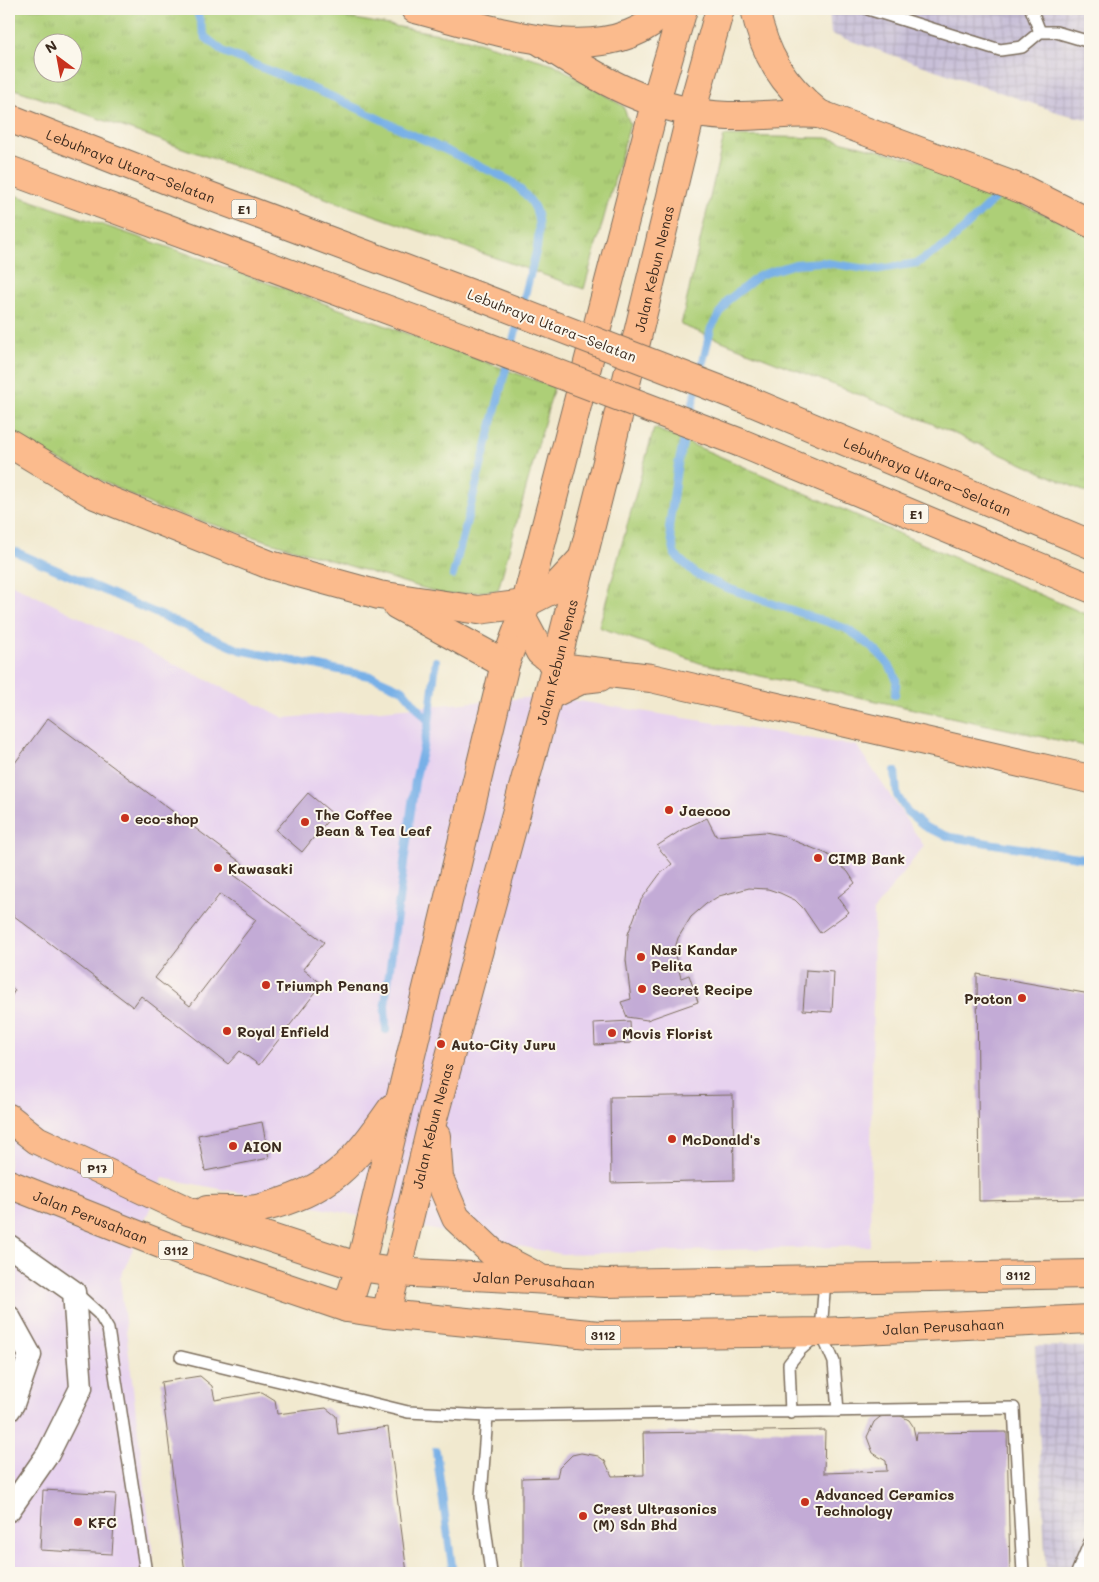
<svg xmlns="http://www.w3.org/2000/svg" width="1099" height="1582" font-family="Mali,sans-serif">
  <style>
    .built { fill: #e7d2ef }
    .industrial { fill: url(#industrial-grid) }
    .grass { fill: url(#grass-tufts); stroke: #747c4a; fill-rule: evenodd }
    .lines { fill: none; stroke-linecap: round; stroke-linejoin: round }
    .stream { stroke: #78b0e7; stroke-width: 8 }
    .building { fill: #c3abd6; fill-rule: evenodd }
    .lane-casing { stroke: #7b6d5c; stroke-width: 14 }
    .street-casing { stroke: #7b6d5c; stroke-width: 25 }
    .primary-casing { stroke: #7b6d5c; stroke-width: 30 }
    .highway-casing { stroke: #7b6d5c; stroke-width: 30 }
    .lane { stroke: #fff; stroke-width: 11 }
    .street { stroke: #fff; stroke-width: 22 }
    .primary { stroke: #fbbb8d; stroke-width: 28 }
    .highway { stroke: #fbbb8d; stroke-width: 28 }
    .highway-bridge-casing { stroke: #7b6d5c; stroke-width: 30; stroke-linecap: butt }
    .highway-bridge { stroke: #fbbb8d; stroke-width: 28 }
    .poi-dot { fill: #c8321e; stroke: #fbf7ec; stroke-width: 2 }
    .labels { text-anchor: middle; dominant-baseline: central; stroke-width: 4; stroke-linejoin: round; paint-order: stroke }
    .shield { fill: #fbf7ec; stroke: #75685c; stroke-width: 1 }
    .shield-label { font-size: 12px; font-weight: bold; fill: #3b2a1e }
    .street-label { font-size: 14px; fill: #3b2a1e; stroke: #fbf7ec }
    .poi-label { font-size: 14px; font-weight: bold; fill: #3b2a1e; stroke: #fbf7ec; text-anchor: start }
  </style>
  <defs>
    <pattern id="industrial-grid" width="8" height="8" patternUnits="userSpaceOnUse" patternTransform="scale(1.25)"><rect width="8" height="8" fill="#c8bfd8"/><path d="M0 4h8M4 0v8" fill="none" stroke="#ada4b9"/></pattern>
    <pattern id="grass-tufts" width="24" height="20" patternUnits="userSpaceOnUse" patternTransform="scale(1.25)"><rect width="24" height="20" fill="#adcf77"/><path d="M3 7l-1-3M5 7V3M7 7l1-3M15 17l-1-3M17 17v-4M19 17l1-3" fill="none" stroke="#96b266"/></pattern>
  </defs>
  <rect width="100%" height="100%" fill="#fbf7ec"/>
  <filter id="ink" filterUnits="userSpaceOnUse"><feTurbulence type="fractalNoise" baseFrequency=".02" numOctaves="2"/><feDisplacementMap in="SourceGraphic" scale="10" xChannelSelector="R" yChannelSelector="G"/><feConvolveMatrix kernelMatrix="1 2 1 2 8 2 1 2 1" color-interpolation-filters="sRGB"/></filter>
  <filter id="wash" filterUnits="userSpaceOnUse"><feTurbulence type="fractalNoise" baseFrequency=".0096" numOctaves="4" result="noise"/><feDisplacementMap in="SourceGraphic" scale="20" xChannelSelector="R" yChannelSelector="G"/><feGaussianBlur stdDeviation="1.12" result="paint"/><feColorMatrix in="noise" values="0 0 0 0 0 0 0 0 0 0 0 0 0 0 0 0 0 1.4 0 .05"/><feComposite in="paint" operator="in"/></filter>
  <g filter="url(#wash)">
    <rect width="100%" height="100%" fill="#f1e9cf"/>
    <path class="built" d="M9,583L285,718L548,696L857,746L924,846L874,910L870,1246L561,1254L163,1178L120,1279L155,1573H9Z"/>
    <path class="industrial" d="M829,9H1090V120L1060,113L831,34Z
      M1035,1346L1090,1347V1573H1046Z"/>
    <path class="grass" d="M9,9H299L467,39L554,64L623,106L630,124L584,289L9,87ZM42,42H72V72H42Z
      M724,136L827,138L918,160L1090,234V494L926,421L681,325Z
      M9,193L191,255L554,387L498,590L446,595L158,508L34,448L9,431Z
      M654,428L1090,616V747L700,663L599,627Z"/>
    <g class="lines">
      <path class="stream" d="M196,9L205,37L224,52L333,97L511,181C537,203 542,214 537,248L453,575
        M9,549L240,650L374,677L403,690L429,722L415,781L385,1004L386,1030
        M895,695C895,691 897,684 896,679C889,658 863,639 845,628L727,588L696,574L675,555L669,528L677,469L711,328L728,300L760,275L795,264L821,262L873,270L917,263L949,243L995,198
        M429,722L436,661
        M895,771L897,795L907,812L927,828L950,837L1090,859
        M436,1451L453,1573"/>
    </g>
    <g id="blocks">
      <path class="building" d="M48,718L243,864L234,875L324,942L303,969L322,984L259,1065L240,1051L228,1064L141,996L133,1007L9,912V771ZM220,894L256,920L190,1006L155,978Z
        M308,793L333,814L302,852L276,830Z
        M707,818L716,836L765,832L780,835L827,854L848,872L855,883L838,897L849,912L820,933L803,908L795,900L780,893L768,889L749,888L719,896L706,904L691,917L678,938L674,952L681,978L689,975L698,1002L647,1020L627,1017L621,1002L631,999L626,960L628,934L641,900L660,874L672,864L657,846L683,829Z
        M806,970L834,972L832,1012L803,1010Z
        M977,974L1090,994V1199L979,1201Z
        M9,986L15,990L9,1000Z
        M630,1021L631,1043L595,1045L594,1023Z
        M733,1095L734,1180L611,1183L610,1097Z
        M262,1122L269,1158L205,1171L198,1135Z
        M200,1376L212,1386L215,1400L262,1392L275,1400L277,1414L326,1408L336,1416L338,1434L388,1427L407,1573H185L161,1382Z
        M895,1413L909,1420L913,1426L916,1440L917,1433L1007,1432L1010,1573H522V1478L557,1477L559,1468L572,1455L581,1453L598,1456L605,1461L612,1476L644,1475L643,1433L825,1430L824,1473L887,1471L886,1461L873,1453L867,1437L874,1422L880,1417Z
        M43,1490L116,1494L112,1554L40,1550Z"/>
    </g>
  </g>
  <g filter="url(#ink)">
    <use href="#blocks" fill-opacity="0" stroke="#7b6d5c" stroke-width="1"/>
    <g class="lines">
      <defs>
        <path id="lane" d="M868,9L1000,50L1022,47L1040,32H1056L1090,42
          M1031,9L1040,32
          M825,1279L821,1332L834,1362L838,1411
          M76,1293L99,1314L108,1329L146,1573
          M181,1357L408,1412L487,1416
          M791,1413L789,1364L800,1350L816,1336
          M491,1573L481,1497L487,1416L1014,1408L1023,1573
          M1077,1573L1090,1542"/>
        <path id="street" d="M9,1246L74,1292L81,1388L48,1454L9,1510
          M9,1317L30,1355L13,1404L9,1410"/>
        <g id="primary">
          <path id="s1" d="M9,1118L37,1140L188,1211L360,1267L394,1272L606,1283L1090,1274"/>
          <path d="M436,1136L439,1178L456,1218L494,1254L536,1276"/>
          <path id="s2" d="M9,1184L176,1250L347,1308L386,1314L599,1335L821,1332L1090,1319"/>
          <path d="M207,1210C224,1209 245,1212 261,1208C331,1191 353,1164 392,1108"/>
          <path d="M347,1308L360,1267L505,664L522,618L655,104L683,9"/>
          <path id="s3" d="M386,1314L434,1115L548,696L608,458L691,113L720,9"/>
        </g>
        <g id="highway">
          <path d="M415,9C487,27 608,75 666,9"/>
          <path d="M755,9C765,56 782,83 819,114"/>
          <path d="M540,41C601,80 653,113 728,116C758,117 788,112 819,114L1024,190L1090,223"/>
          <path id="s4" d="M9,118L172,182L480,297"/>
          <path d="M9,170L467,339"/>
          <path id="s5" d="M747,400L1090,544"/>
          <path d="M9,443L95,495L270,565L379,595L478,610L524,604L555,588L581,560"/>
          <path d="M741,443L1090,588"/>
          <path d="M397,605L505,664"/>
          <path d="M522,618L540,652L559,667L651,678L1090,779"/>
          <path d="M548,696L583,679L600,677"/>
        </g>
      </defs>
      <use href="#lane" class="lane-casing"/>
      <use href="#street" class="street-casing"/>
      <use href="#primary" class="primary-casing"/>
      <use href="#highway" class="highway-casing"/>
      <use href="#lane" class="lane"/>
      <use href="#street" class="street"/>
      <use href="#primary" class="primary"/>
      <use href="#highway" class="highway"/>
      <defs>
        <path id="highway-bridge" d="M480,297L747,400
          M467,339L741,443"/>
      </defs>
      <use href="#highway-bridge" class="highway-bridge-casing"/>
      <use href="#highway-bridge" class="highway-bridge"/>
    </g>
  </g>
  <g class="poi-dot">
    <circle cx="669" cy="810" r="5"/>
    <circle cx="125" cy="818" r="5"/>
    <circle cx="305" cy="822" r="5"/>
    <circle cx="818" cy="858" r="5"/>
    <circle cx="218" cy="868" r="5"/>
    <circle cx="641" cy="957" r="5"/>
    <circle cx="266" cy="985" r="5"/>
    <circle cx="642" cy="989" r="5"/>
    <circle cx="1022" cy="998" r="5"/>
    <circle cx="227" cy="1031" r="5"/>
    <circle cx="612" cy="1033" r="5"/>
    <circle cx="441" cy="1044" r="5"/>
    <circle cx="672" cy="1139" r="5"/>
    <circle cx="233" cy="1146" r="5"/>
    <circle cx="805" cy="1502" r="5"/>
    <circle cx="583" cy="1516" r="5"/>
    <circle cx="78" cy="1522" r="5"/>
  </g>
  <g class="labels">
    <g class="shield">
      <rect x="231.5" y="199.5" width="25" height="19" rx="4"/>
      <rect x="903.5" y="504.5" width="25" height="19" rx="4"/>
      <rect x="81" y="1158.5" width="32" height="19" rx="4"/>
      <rect x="158.5" y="1240.5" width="35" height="19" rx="4"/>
      <rect x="1000.5" y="1265.5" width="35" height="19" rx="4"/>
      <rect x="585.5" y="1325.5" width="35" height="19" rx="4"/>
    </g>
    <g class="shield-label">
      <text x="244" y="209">E1</text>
      <text x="916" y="514">E1</text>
      <text x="97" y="1168">P17</text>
      <text x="176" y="1250">3112</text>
      <text x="1018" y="1275">3112</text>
      <text x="603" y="1335">3112</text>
    </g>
    <g class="street-label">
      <text stroke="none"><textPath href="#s4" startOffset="131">Lebuhraya Utara–Selatan</textPath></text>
      <text stroke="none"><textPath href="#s3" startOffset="1079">Jalan Kebun Nenas</textPath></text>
      <text transform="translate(552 325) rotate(21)">Lebuhraya Utara–Selatan</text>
      <text stroke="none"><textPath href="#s5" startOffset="196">Lebuhraya Utara–Selatan</textPath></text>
      <text stroke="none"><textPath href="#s3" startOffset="674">Jalan Kebun Nenas</textPath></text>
      <text stroke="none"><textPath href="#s3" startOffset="194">Jalan Kebun Nenas</textPath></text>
      <text stroke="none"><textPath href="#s2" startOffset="88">Jalan Perusahaan</textPath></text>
      <text stroke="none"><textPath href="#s1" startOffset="558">Jalan Perusahaan</textPath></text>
      <text stroke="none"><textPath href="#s2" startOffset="958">Jalan Perusahaan</textPath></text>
    </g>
    <g class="poi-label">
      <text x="679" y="810">Jaecoo</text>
      <text x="315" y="814">The Coffee<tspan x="315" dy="16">Bean &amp; Tea Leaf</tspan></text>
      <text x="135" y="818">eco-shop</text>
      <text x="828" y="858">CIMB Bank</text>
      <text x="228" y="868">Kawasaki</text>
      <text x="651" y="949">Nasi Kandar<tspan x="651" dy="16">Pelita</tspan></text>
      <text x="276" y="985">Triumph Penang</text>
      <text x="652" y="989">Secret Recipe</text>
      <text x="1012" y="998" text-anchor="end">Proton</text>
      <text x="237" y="1031">Royal Enfield</text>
      <text x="622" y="1033">Mcvis Florist</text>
      <text x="451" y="1044">Auto-City Juru</text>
      <text x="682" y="1139">McDonald's</text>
      <text x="243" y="1146">AION</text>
      <text x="815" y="1494">Advanced Ceramics<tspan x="815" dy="16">Technology</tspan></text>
      <text x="593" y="1508">Crest Ultrasonics<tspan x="593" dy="16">(M) Sdn Bhd</tspan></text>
      <text x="88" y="1522">KFC</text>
    </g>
  </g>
  <rect width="1099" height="1582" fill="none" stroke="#fbf7ec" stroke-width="30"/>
  <g transform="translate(58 58) rotate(328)"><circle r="24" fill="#fbf7ec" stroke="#aea59a"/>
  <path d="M0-4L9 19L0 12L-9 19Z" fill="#c8321e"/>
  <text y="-8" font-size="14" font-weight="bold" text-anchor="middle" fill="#3b2a1e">N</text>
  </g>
</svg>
